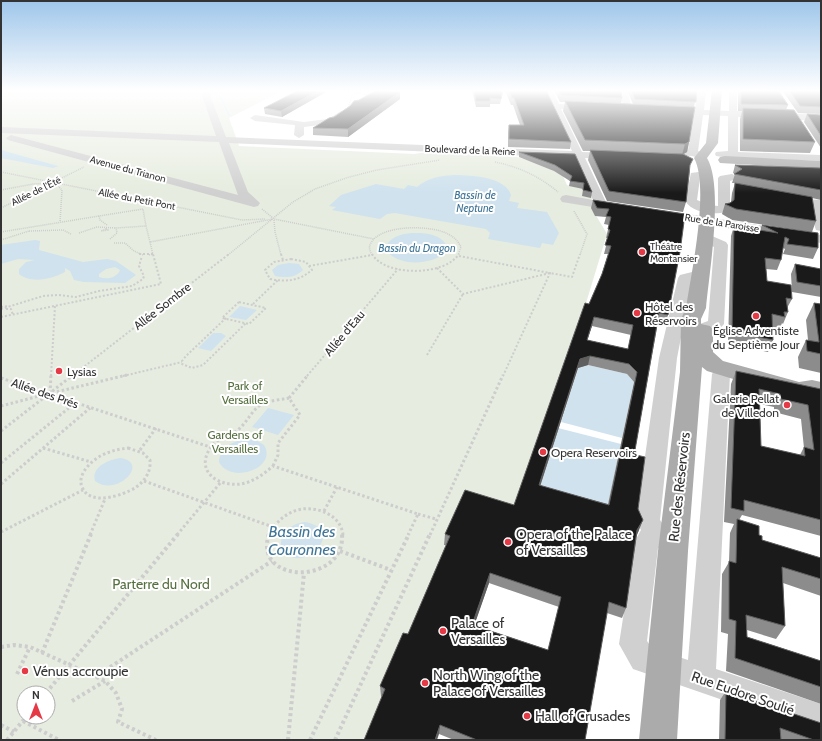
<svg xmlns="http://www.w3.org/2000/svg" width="822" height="741" font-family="Cabin,sans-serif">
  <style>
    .green { fill: #e6ecdf; fill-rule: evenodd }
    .water { fill: #cfe2ee; fill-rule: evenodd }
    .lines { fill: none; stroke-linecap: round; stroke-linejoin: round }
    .stream { stroke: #cfe2ee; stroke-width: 2 }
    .path-far3 { stroke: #cdcdcd; stroke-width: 1.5; stroke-dasharray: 1 1; stroke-linecap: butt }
    .path-far2 { stroke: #cdcdcd; stroke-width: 2; stroke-dasharray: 2 2; stroke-linecap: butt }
    .path-far1 { stroke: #cdcdcd; stroke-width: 3; stroke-dasharray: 2.5 2.5; stroke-linecap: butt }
    .path { stroke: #cdcdcd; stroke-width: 4; stroke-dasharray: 3 3; stroke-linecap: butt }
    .minor { fill: #d0d0d0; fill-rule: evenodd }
    .major { fill: #ababab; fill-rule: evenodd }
    .wall { fill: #8c8c8c; fill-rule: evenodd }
    .shaded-wall { fill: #5f5f5f }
    .building { fill: #1a1a1a; stroke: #5f5f5f; fill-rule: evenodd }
    .poi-dot { fill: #e63946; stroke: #fff; stroke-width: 1.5 }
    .labels { text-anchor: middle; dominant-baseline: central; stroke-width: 4; stroke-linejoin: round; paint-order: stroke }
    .far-street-label { font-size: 10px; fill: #333; stroke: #fff }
    .far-poi-label { font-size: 10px; fill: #333; stroke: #fff; text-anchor: start }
    .far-water-label { font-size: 11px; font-style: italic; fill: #3f7597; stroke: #fff }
    .street-label { font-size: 12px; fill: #333; stroke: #fff }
    .poi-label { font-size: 12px; fill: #333; stroke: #fff; text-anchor: start }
    .park-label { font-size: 12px; fill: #56703f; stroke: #fff }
    .near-street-label { font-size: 14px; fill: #333; stroke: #fff }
    .near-poi-label { font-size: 14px; fill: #333; stroke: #fff; text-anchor: start }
    .near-park-label { font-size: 14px; fill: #56703f; stroke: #fff }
    .near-water-label { font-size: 16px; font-style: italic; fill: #3f7597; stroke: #fff }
  </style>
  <rect width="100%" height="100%" fill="#fff"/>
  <path class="green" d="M1,90H284L229,118L239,146L414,154L429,152L510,155L537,163L559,173L563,176L567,185L583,189L582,196L593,197L590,203L591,207L607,234L583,313L518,502L575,520L444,545L449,547L369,740H1ZM24,693H48V717H24Z"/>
  <path class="water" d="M1,150L58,166H59L53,168L1,158Z
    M453,175C469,175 505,176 511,195L509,201L519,203L517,208L547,212L559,233L553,245L542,243L540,248L488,239L490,233L486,229L395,213L387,214L380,219L332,210L336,207L329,206L341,195L376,184L404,189L408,185L417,187C427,178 440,176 453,175Z
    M416,233C427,233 443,235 447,247L445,253C431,265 398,267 386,250L387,244C394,235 405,233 416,233Z
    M35,240L40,241L39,250L83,262L107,259L116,261L136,275L125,283L84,282L74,280L70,271L65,268V272C52,279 31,284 19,274V269L26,262L35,260L18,259L1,264V245ZM115,267L120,270C117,278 107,280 99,277V274L106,269Z
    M289,263L299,264L303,270C295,278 287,278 275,276L272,270L278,265Z
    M240,306L257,310L246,320L229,317Z
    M213,333H221L226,336L211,351L198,348Z
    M588,365L627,374L634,382L622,438L561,422L578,368Z
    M268,408L294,415L278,435L252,427Z
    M558,428L621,444L606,515L537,496Z
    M247,439H254L264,445C278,468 231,485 219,462C220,447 233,441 247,439Z
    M120,458C151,462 117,498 95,481C91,467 108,460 120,458Z
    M305,522C352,531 294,582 281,545C281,530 292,524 305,522Z"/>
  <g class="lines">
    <path class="stream" d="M217,90L229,115"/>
    <path class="path-far3" d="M332,90L371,95
      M388,92L398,90
      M348,109L352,95L364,90
      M495,162C519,167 539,176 558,192
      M1,172L242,220L265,219
      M55,183L62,190L60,222
      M1,190L33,184L50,183
      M1,208L84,167
      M262,209L274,219L374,239
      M574,211L587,234L580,255
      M274,220L275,232L281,255
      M107,225L100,220L99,216L143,209L146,226
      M106,229L108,230L101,231Z
      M29,231L63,230L71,234
      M1,232L99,216
      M79,233L97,227L116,228
      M110,239L117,233L116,228L146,226L150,242
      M1,240L29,231
      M114,243H125L134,251L143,255
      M149,255L153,254
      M153,255L150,242L273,219
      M228,255L293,202L315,189L346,178L377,170L440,160
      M372,255C370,251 368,247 371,243C381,224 432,225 448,234C454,237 458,241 461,247L458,255"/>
    <path class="path-far2" d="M139,254H153
      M281,254L283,260
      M372,254C385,277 445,276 459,254
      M459,256L550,273L503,376
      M291,259L306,262L312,270C299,281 287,282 270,279L265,270L274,262Z
      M309,266L372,255
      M437,268L463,294L550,273L572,277L580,254
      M239,302L266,308L249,324L222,318Z
      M253,304L278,280
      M1,307L9,306
      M1,309L43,296L58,295L76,297L99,291L132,286L143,279L144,276L139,266L142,256
      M6,309H11L13,315
      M1,317L161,284L153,254
      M226,318L186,356L182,361V364L192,368L203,365L246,323
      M427,355L463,294
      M51,376L55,306
      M72,376L229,254
      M123,376L182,362
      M307,376L398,269"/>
    <path class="path-far1" d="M1,378L210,447
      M50,393L51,375
      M52,393L127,375
      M289,398C280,400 268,400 259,406C251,412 247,422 239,429C231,436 218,437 211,447C194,471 218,487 241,484C253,482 264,474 273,466L418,514L408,535
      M289,398L308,375
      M1,406L47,394
      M1,431L73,375
      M43,448L91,462
      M128,448L143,453L150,460C151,472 145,481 135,488C123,495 90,507 82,487C76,473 95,457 107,453C114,450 121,449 128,448Z
      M140,450L156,428
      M1,463L75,403
      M273,466L278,455V443L300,415L289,398
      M144,481L273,527
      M1,484L90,408
      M324,511L337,487
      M418,514L436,519
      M1,532L83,490
      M90,535L105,499
      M177,535L221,482
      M269,535C275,522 288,511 302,509C320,507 341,516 343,535
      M430,535L503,375"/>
    <path class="path" d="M269,534C252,585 346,585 342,534
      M340,551L391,570
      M1,647L14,645L30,647L105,681L116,693L122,709L118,722L156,740
      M42,653L91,534
      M17,674L30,647
      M95,677L272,561
      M46,693L178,534
      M72,701L105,681
      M23,721L59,740
      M1,725L14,732
      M7,740L26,717
      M288,740L304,573
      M310,740L409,534
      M335,740L430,534"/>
    <path class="minor" d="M200,90H208L226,137L572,151L544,90H552L559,104L588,105L592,108L588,111L561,109L582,152L613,153L618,156L613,159L585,158L606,202L621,204L623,207L621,210L617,211L562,202L560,199L562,196L566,195L593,200L575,158L229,143L248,192L260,203L258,206L254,207L8,140L6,138L11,135L238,195L219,142L1,133V127L216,136Z
      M619,90H627L632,109L631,111L628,112L624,109Z
      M698,90H706L704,110L729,111V90H737V111L821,115V121L738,117V152L821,155V161L730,158L716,156L715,154L716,152L728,151V116L703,115L698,151L706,154L707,156L706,158L702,159L692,156L656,154L655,152L656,150L660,149L688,150L694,115L670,114L666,111L670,108L695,109Z
      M341,111L346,114L334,123L304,127V135L299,138L294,135L295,125L255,121L250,118L255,115L304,122L328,119Z
      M706,171L712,174L710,176L700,178L697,200L709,205L718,206V178L720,176L732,174L738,177L736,179L730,181V207L726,212C713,215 693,213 685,201L691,173Z
      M790,198L821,200V231L816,230L815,227L812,207L786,205L784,202L786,199Z
      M662,210L821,235V243L658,217L656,214L658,211Z
      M705,233L726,242L728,245L724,324C719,331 706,335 697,333L695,329L697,325L708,321L714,247L700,240L698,237L700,234Z
      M700,270L705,271L707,274L705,277L692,281L677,358L660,520L673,539L669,546L661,549L658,548L647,641L652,648L688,660L712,374L715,370L721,368L727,370L730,374L716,669L821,704V734L633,669L619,644L635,541L641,530L636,520L659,358L678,278L680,275Z"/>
    <path class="major" d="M712,90H722L718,143L707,158C724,187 709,273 706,308L701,319V324L710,326L713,330V352L723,361L799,382L812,380L821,382V396L812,394L799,396L743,382L707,371L702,367L688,551L677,740H639L658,551L680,372L681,319L686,308C691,274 710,187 694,158L706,143Z
      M725,156L821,161V169L720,163L718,160L720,157Z"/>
  </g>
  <path class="wall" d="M472,90H503L500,104H490V107H476Z
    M505,90H546L571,142L570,149L508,147V132L509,125H520L513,105H511Z
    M554,90H621L622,98L621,104H633L627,90H697L694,107L689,142L687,152L683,154L690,170L686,202L683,212L607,201L588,160L590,151H583L563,111L565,102H560Z
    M738,90H778L788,105L786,110L815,142L810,153L740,151V119L742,111H738Z
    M782,90H821V114L798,113Z
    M326,92L282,117L265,114L264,108Z
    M400,92V99L348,137L313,135V128L334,117L350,106Z
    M807,114L821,115V148L804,122Z
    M519,152L575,154L592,192L591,198L582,196L583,189L569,186L570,181L554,171L519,157Z
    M735,165L821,168V200L812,198L816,221L812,232L732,220L722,214L725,204L730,203L731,202L732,193L735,183H732L735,174L733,173Z
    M593,200L685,214L668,315L665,324L658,322L635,450L639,530L637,535L626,608L622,618L607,613L585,740H454L439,734L381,696L380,686L408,634L446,545H444L445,534L514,505L589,304L602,274L608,254H604L608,238H606L609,225L604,224L606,217L595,216L591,208ZM592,326L631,335L628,349L587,340ZM588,365L627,374L634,382L608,504L540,486L578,368ZM489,583L559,607L548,650L474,625Z
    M762,225L818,248L813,259L783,254L785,249L783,248L781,260L777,270L766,269L767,281L792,299L787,308L788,312L783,324L782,323L780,328L773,327V340L768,352L728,343L731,236L734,226L760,230Z
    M795,264L821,269V297L792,292L791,274Z
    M814,303L821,304V373L799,368L798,357L806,340H808L806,320Z
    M736,371L821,389V536L742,515L739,520L759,535L762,540L821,558V596L783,583L785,626L776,639L747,630V637L821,661V704L726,671L728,634L721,632L722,574L729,562L730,533L734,524L724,522L731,384ZM760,404L774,407V412L801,419L804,448V447L800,455L761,446Z
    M726,691L821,740H719L720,700Z"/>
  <path class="shaded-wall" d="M320,90H326V92L282,117L281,111Z
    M400,92V99L348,137V129Z
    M689,142L687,152L682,155L685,144Z
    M594,317L592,326L584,350L587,340Z
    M590,356L588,365L578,368L537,496L539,485L580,359Z
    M643,520L639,530L634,541L637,530Z
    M490,573L489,583L471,635L472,625Z
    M440,725L439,734L437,740H435Z"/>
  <path class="building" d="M299,90H320L281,111L264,108Z
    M377,90L400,92L348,129L313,128L329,118L334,117L350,106L354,101L359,100Z
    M474,90H503L501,99L490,98V101H476Z
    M509,90H546L571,142L509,139V125H524L514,98H512Z
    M558,90H621L622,98L561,95Z
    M631,90H697L696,102L635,99Z
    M741,90H778L788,105L741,104Z
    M789,90H821V107L800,106Z
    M565,101L695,107L689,142L685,144L585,140Z
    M743,108L794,110L815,142L743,139Z
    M807,114L821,115V136Z
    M590,150L683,154L693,159L690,165L686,202L609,191Z
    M519,152L575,154L592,192L583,190L584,183L570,181L572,176L555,165Z
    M735,165L821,168V190L734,174L742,169Z
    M735,183L812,197L816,221L736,209L725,204L730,203L734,200Z
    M593,200L685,214L680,252L668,315L659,313L635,450H636V455L645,457L638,509L643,520L637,530L626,608L609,602L585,740H477L440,725L435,740H364L385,689L380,686L403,633L408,634L450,536L445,534L465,490L514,505L585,303L589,304L602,274L611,246L605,245L610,230L608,229L611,217L606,216L609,209L597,208ZM594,317L633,325L628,349L587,340ZM590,356L629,364L637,372L609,505L539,485L580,359ZM490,573L561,597L548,650L472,625Z
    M762,225L818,233V248L787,244L789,239L785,237L781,260L765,258L767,281L791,285L792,299L786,298L788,312H784L785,317L772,314L773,340L732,332L734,226L778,233Z
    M795,264L821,269V286L797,282Z
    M814,303L821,304V354L807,351L806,340L819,342Z
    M736,371L821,389V520L744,500V511L731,508ZM759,389L780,394L781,399L808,405L814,450L804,447L805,456L761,446Z
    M737,519L759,526V535L762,536V540L821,558V579L782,567L785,626L746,615L747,637L821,661V687L735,658L736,621L729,619V561L736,563Z
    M726,691L821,723V740H814L780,728L781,740H725Z"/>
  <linearGradient id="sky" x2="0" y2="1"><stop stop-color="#9ec6ea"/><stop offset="0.47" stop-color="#fff"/><stop offset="1" stop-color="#fff" stop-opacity="0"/></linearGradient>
  <rect width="822" height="193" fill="url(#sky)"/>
  <g class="poi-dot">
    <circle cx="642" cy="252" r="4"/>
    <circle cx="637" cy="313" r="4"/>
    <circle cx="756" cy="316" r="4"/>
    <circle cx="59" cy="371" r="4"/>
    <circle cx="787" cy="405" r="4"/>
    <circle cx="543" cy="452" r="4"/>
    <circle cx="508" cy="542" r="4"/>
    <circle cx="443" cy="631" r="4"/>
    <circle cx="25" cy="671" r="4"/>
    <circle cx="425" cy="683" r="4"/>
    <circle cx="527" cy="716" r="4"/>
  </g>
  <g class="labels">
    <g class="far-street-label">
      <text transform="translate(470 150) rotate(2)">Boulevard de la Reine</text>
      <text transform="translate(128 169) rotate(15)">Avenue du Trianon</text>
      <text transform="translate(36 191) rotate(-26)">Allée de l'Été</text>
      <text transform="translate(137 199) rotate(11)">Allée du Petit Pont</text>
      <text transform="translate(722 223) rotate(9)">Rue de la Paroisse</text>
    </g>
    <g class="far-poi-label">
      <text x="650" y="246">Théâtre<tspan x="650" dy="12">Montansier</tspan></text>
    </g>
    <g class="far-water-label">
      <text x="475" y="195">Bassin de<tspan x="475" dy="13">Neptune</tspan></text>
      <text x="417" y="248">Bassin du Dragon</text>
    </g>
    <g class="street-label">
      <text transform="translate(162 306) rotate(-38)">Allée Sombre</text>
      <text transform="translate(344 333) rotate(-50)">Allée d'Eau</text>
      <text transform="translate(45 393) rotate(19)">Allée des Prés</text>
    </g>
    <g class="poi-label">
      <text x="645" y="306">Hôtel des<tspan x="645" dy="14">Réservoirs</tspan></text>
      <text x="756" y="330" text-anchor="middle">Église Adventiste<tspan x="756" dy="14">du Septième Jour</tspan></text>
      <text x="67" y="371">Lysias</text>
      <text x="779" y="398" text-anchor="end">Galerie Pellat<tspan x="779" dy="14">de Villedon</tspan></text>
      <text x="551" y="452">Opera Reservoirs</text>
    </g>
    <g class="park-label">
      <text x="245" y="385">Park of<tspan x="245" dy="14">Versailles</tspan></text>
      <text x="235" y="434">Gardens of<tspan x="235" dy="14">Versailles</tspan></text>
    </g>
    <g class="near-street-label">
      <text transform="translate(679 487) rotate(-84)">Rue des Réservoirs</text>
      <text transform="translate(743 693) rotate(19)">Rue Eudore Soulié</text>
    </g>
    <g class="near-poi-label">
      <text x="516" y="534">Opera of the Palace<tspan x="516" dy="16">of Versailles</tspan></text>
      <text x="451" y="623">Palace of<tspan x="451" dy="16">Versailles</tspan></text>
      <text x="33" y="671">Vénus accroupie</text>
      <text x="433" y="675">North Wing of the<tspan x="433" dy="16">Palace of Versailles</tspan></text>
      <text x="535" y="716">Hall of Crusades</text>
    </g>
    <g class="near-park-label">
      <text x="161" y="584">Parterre du Nord</text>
    </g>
    <g class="near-water-label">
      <text x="302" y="531">Bassin des<tspan x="302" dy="18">Couronnes</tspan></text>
    </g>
  </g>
  <rect width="822" height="741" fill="none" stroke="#333333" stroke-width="4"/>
  <g transform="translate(36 705)"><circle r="19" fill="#ffffff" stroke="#adadad"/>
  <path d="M0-3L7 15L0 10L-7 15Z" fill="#e63946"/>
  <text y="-6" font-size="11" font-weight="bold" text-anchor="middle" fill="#333333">N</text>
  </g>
</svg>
